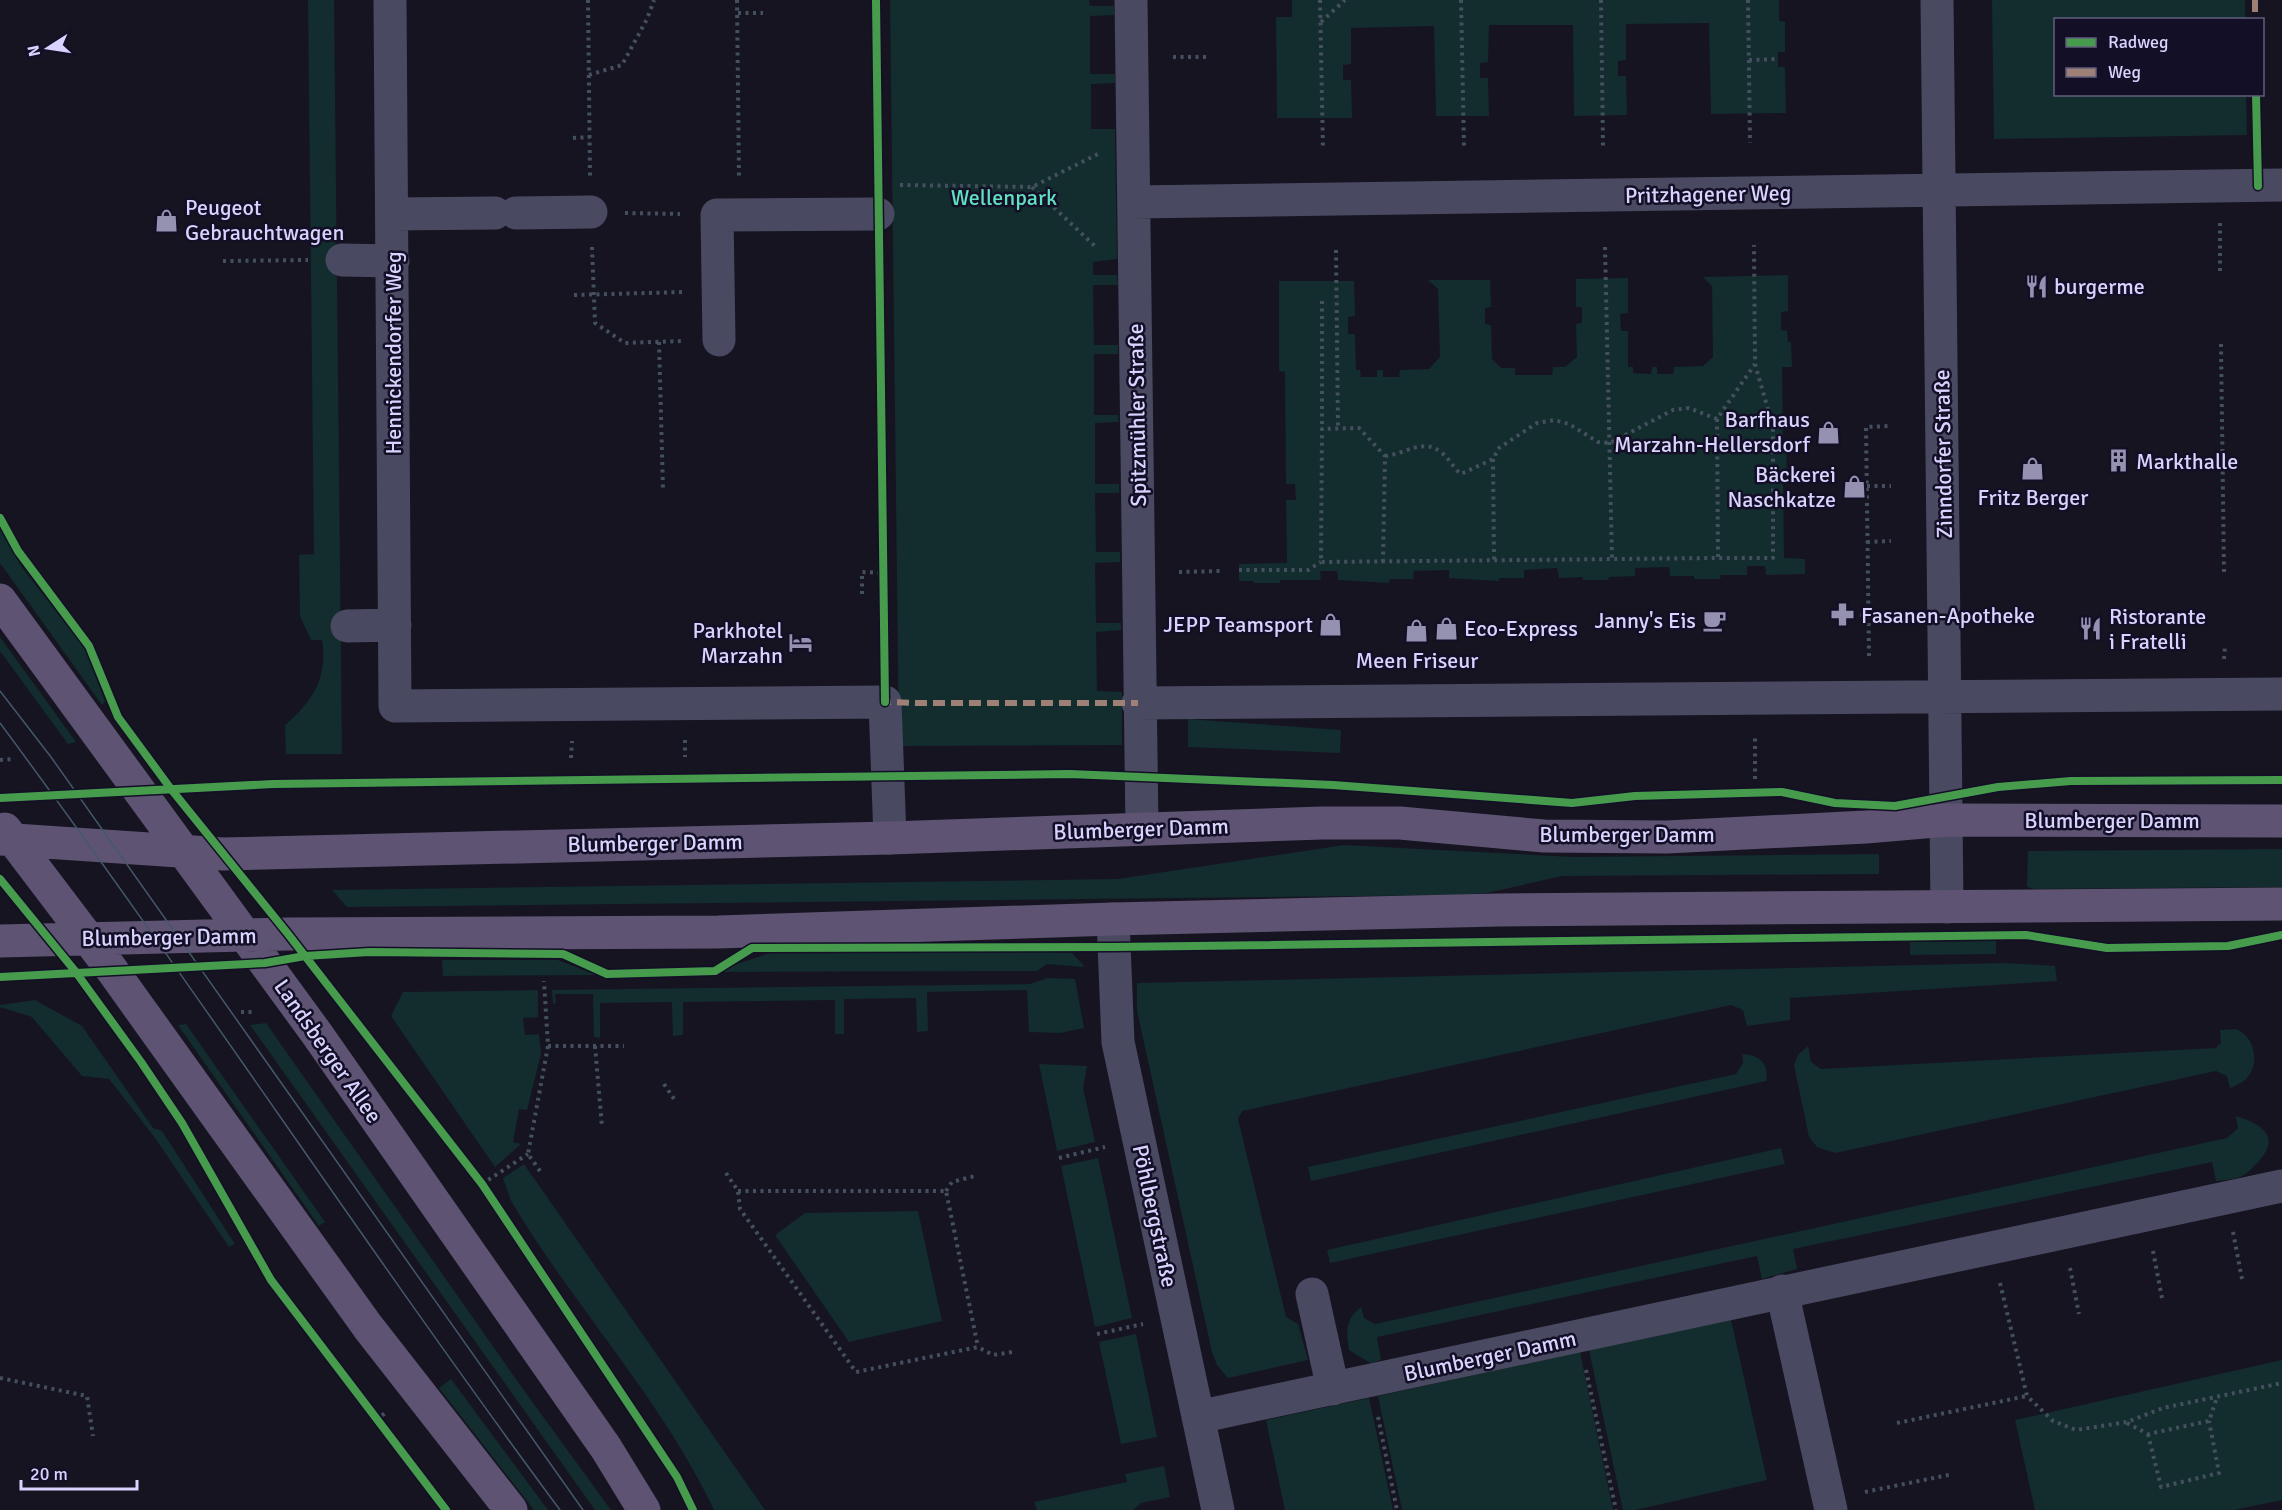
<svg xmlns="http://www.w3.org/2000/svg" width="2282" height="1510" font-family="Signika,sans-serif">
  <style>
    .green { fill: #132c2d }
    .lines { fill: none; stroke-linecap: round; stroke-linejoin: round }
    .path { stroke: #44505f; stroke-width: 4; stroke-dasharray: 3 4.5; stroke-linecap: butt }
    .minor { stroke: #4a4962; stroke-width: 33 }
    .major { stroke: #5e5373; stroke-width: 33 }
    .tram { stroke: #43596b; stroke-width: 1.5 }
    .quiet { stroke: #9e8076; stroke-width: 6; stroke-dasharray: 12 6; stroke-linecap: butt }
    .cycleway-casing { stroke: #130f26; stroke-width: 11 }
    .cycleway { stroke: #469c4c; stroke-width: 8 }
    .labels { text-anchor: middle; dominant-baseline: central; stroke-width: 5; stroke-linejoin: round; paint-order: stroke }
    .street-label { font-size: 22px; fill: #d9d4ff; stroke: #130f26 }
    .park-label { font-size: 22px; fill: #5fe0c0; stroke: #130f26 }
    .poi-label { font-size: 22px; fill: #d9d4ff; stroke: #130f26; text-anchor: start }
  </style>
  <rect width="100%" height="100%" fill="#161421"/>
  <path class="green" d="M308,0H334L342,754H286L285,725C313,701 328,677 322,640H311L300,616L299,555L314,554Z
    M890,0H1089L1090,6H1114V15L1090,16V74H1115V83L1091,84V129H1115L1117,259L1093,262V275H1117L1118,285H1093L1094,345H1118V354H1094V415H1118L1119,422L1095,423V484H1119V493H1095L1096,552H1120V562L1095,563L1096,623H1121V630L1096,632L1097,691L1122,692V745L899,746Z
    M1292,0H1779V21L1785,22V52H1778V67H1785L1786,113L1711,114L1709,23L1626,24V60L1618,61V76H1626L1627,115L1574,116L1573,25H1489L1488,62L1480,63V78H1488L1489,116H1436L1434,26L1351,28V64L1343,65V80H1351L1352,118H1277L1276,17H1292Z
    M1992,0H2245V19L2056,20V94L2246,95L2247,135L1994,139Z
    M1788,275V311L1781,312V330L1787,331L1788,342H1791L1792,367H1782L1783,447H1786L1787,473L1783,474L1784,558L1805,559V574L1766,575L1765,566H1747V575H1721L1720,579H1694V576H1670L1669,567L1635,568V576L1609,577L1608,580H1583V577L1559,578L1557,568L1524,570V578H1499V581L1449,578V570L1414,571L1413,579H1390L1389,583L1338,580L1337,571H1320L1321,580H1280V583H1254V581H1239V564L1287,563L1286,500H1296L1295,484H1286L1285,372L1279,371V281H1354L1355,316L1348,317V334H1355L1356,370H1360L1361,377H1377V370H1383V377H1399L1400,370L1429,369L1440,357L1438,289L1428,280H1490L1491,307L1485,308V324L1491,325L1492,359L1501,368H1515V375H1552L1553,367H1565L1577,357L1576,324L1582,323V307H1576V279L1628,278V313L1620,314L1621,331H1628V367H1633V373L1651,374L1652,367H1657V374H1673L1674,367L1703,366L1713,357L1712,286L1703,277Z
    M0,527L21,566L85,649L105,701L102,705L0,563Z
    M0,637L76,742L68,744L0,651Z
    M1188,719L1341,730L1340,753L1188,747Z
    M1344,845L1574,857L1879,854V874L1562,876L1487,893L1461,895L347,907L332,890L1118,879Z
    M2282,849V887L2034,889L2027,887L2028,851Z
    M1996,941V954L1910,955V942Z
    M1021,951L1072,953L1085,967L1047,964L1037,971L722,972L728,967L770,953Z
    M442,960H558L596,975L443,976Z
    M2005,963L2055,966L2057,981L1790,998V1020L1747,1026L1743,1010L1731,1005L1242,1111L1238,1119L1286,1317L1298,1324L1308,1360L1228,1378L1217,1365L1212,1352L1137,1011V983Z
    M1048,978L1075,979L1084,1028L1060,1033L1029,1032L1027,990L927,992L928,1031L917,1032L916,998L844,999V1034H835V1000L683,1002V1035L673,1036L672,1002L600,1003V1038L594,1037L593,994H555L556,1003L553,1004L552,990L1030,984Z
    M538,990V1017L523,1018L525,1035L539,1034L541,1054L527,1110L519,1109L513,1142L521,1144L495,1167L391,1016L403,992Z
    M35,1000L82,1026L153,1128L162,1131L235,1244L229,1247L155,1138L109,1079L82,1076L32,1017L0,1007V1005Z
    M266,1023L523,1389L611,1510H595L250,1025Z
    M186,1024L325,1222L319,1226L178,1025Z
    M2236,1029C2255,1037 2260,1063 2247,1078C2243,1083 2236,1085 2230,1088L2227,1076L2216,1071L1835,1153L1817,1147L1809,1137L1794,1065L1798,1055L1808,1046L1811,1062L1821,1069L2216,1048L2221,1043L2220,1030Z
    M1742,1054C1759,1055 1770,1063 1766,1081L1311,1181L1308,1167L1736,1074L1743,1063Z
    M1039,1064L1087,1066L1083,1088L1095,1142L1057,1151Z
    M2236,1116C2261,1124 2282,1136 2258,1162C2253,1167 2246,1175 2240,1177C2232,1180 2224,1180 2216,1181L2212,1162L1793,1249L1797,1269L1762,1279L1757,1256L1377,1337L1381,1360L1370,1363L1349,1350C1346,1332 1345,1319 1361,1307L1364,1318L1375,1324L2227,1138L2238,1128Z
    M1781,1148L1785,1164L1330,1263L1327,1250Z
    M1098,1158L1132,1318L1095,1327L1061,1166Z
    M524,1164L765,1510H714C661,1398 574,1307 511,1201L503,1178Z
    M918,1211L942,1321L849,1342L775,1235L805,1213Z
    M1731,1320L1767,1480L1635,1510H1623L1589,1350Z
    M1136,1334L1157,1437L1121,1444L1099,1342Z
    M1580,1352L1613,1510H1402L1378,1396Z
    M2282,1360V1500L2234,1510H2035L2015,1420Z
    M451,1379L548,1510H534L439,1388Z
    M1369,1398L1393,1510H1285L1266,1420Z
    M1164,1466L1170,1497L1141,1503L1133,1510H1037L1034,1502L1127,1482L1125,1474Z"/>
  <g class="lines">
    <path class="path" d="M588,0L590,176
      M737,0L739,178
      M1320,0L1323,150
      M1461,0L1464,148
      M1601,0L1603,146
      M1748,0L1750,143
      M738,13H763
      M1321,22L1345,0
      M1173,57H1207
      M1749,60L1778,59
      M589,75L622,65L647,19L654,0
      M573,138L590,137
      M900,185L1032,187L1098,154
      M1032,187L1097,248
      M625,213L680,214
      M2220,223V271
      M592,247L595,323L625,343L682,341
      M1605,247L1612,559
      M1336,250L1338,428
      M223,261L308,260
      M574,295L684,292
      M1322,301V429
      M659,342L663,489
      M2221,344L2224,572
      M1717,419L1718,558
      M1385,456C1406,454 1423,437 1442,453C1450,459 1453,468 1461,474L1493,459L1499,448L1537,423L1554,420L1569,424L1598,442L1610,443L1673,410L1689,408L1717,419L1755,364
      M1493,459L1494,561
      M1867,486H1891
      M1867,542L1891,541
      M1383,562L1385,456L1359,428L1322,429L1321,562L1718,558H1773V427L1755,364L1754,245
      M1239,570H1308L1321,562
      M1179,572L1221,571
      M862,594V572L884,573
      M1860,615H1892
      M1869,656L1866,427L1890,426
      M2224,659L2225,646
      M685,740V757
      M571,758L572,741
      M0,760L13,759
      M1755,779V735
      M241,1012H255
      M548,1046H624
      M595,1046L602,1127
      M664,1084L676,1102
      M1059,1158L1105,1147
      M540,1171L528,1154L548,1046L544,981
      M726,1173L738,1191L740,1209L856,1372L978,1347L993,1355L1012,1352
      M482,1184L528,1154
      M738,1191H946L978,1347
      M946,1191L952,1182L975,1176
      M2233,1232L2242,1279
      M2153,1251L2162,1298
      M2070,1268L2079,1314
      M2000,1283L2027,1396L2053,1421L2076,1430L2127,1422L2163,1408L2282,1383
      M1097,1334L1143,1324
      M1586,1370L1616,1510
      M0,1378L87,1396L93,1436
      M1378,1417L1397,1510
      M376,1420L388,1411
      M1897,1423L2027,1396
      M2127,1423L2148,1434L2209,1421L2217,1397
      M2148,1434L2161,1487L2219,1473L2209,1421
      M1865,1492L1953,1474"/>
    <path class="minor" d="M390,0L395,706L885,702L890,838
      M1131,0L1142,829
      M1937,0L1947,907
      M1134,202L2282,185
      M516,213L591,212
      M392,214L495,213
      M342,260L393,261
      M719,340L717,215L878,214
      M347,626L395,625
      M1138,703L2282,694
      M1113,919L1118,1042L1218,1510
      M1782,1291L1831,1510
      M1312,1294L1333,1389
      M1198,1417L2282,1186"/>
    <path class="major" d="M0,600L317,1034L606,1448L644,1510
      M5,829L112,970L368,1327L511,1510
      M0,839L223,854L890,838L1322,823H1400L1544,836L1667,837L1866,827L1947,820L2282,821
      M0,941L288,934L718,932L1113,919L1499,910L2282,904"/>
    <path class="tram" d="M0,691L51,757L583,1510
      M0,723C192,982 368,1251 560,1510"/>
    <path class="quiet" d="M2255,0V20
      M885,696V702L918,703H1138"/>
    <defs>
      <path id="cycleway" d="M876,0L885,702
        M2256,94L2258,186
        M0,518L18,551L89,646L118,717L171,789L288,934L482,1184L677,1477L693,1510
        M0,798L273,784L1070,774L1333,785L1572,803L1635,796L1782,792L1835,803L1895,806L1998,787L2071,781L2282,780
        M0,879L75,971L141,1062L182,1123L271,1280L446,1510
        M0,977L265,963L305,956L369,952L563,954L607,974L715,971L752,948L1114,947L2026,935L2107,948L2228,946L2282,935"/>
    </defs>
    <use href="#cycleway" class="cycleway-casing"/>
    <use href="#cycleway" class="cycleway"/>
  </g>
  <defs>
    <symbol id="shop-bare" viewBox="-9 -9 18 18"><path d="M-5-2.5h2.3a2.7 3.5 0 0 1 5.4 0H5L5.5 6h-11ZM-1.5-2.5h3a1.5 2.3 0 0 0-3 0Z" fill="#9591b1" stroke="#130f26" stroke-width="2.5" paint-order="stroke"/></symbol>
    <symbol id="restaurant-bare" viewBox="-9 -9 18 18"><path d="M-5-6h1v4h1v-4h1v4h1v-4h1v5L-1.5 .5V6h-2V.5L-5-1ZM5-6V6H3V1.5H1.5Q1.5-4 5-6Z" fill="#9591b1" stroke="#130f26" stroke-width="2.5" paint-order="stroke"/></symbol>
    <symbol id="building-bare" viewBox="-9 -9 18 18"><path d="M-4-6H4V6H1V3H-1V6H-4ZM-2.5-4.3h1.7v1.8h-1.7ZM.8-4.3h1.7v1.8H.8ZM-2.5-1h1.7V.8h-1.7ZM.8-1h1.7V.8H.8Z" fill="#9591b1" stroke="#130f26" stroke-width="2.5" paint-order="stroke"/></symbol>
    <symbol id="pharmacy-bare" viewBox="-9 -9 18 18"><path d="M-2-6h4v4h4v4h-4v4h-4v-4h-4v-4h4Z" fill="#9591b1" stroke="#130f26" stroke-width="2.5" paint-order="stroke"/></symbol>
    <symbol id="cafe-bare" viewBox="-9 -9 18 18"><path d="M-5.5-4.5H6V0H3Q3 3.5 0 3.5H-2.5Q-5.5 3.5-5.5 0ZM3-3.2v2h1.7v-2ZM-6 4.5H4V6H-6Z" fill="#9591b1" stroke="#130f26" stroke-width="2.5" paint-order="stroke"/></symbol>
    <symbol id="hotel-bare" viewBox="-9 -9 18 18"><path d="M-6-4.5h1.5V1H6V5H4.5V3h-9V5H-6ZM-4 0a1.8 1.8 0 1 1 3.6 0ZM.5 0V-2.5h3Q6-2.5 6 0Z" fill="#9591b1" stroke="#130f26" stroke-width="2.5" paint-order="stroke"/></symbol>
  </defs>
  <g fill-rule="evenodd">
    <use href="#shop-bare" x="150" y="204" width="33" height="33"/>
    <use href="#restaurant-bare" x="2020" y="270" width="33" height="33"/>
    <use href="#shop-bare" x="1812" y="416" width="33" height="33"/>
    <use href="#building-bare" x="2102" y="444" width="33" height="33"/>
    <use href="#shop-bare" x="2016" y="452" width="33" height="33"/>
    <use href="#shop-bare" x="1838" y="470" width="33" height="33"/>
    <use href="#pharmacy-bare" x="1826" y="598" width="33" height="33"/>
    <use href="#cafe-bare" x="1698" y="604" width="33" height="33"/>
    <use href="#shop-bare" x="1314" y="608" width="33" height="33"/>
    <use href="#shop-bare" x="1430" y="612" width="33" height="33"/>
    <use href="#restaurant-bare" x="2074" y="612" width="33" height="33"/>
    <use href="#shop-bare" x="1400" y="614" width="33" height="33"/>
    <use href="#hotel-bare" x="784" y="626" width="33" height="33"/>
  </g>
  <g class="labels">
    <g class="street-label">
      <text transform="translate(1708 194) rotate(-1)">Pritzhagener Weg</text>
      <text transform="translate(393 353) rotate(-90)">Hennickendorfer Weg</text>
      <text transform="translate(1137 415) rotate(-91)">Spitzmühler Straße</text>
      <text transform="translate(1943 454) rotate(-91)">Zinndorfer Straße</text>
      <text x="2112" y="820">Blumberger Damm</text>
      <text transform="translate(1141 829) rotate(-2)">Blumberger Damm</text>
      <text x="1627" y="834">Blumberger Damm</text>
      <text transform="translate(655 843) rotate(-1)">Blumberger Damm</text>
      <text transform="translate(169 937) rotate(-1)">Blumberger Damm</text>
      <text transform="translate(328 1051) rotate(55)">Landsberger Allee</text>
      <text transform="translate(1155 1216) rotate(78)">Pöhlbergstraße</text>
      <text transform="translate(1490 1356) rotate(-12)">Blumberger Damm</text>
    </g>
    <g class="park-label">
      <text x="1004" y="197">Wellenpark</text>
    </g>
    <g class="poi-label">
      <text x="185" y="207">Peugeot<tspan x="185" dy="25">Gebrauchtwagen</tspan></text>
      <text x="2054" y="286">burgerme</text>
      <text x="1810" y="419" text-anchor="end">Barfhaus<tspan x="1810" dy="25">Marzahn-Hellersdorf</tspan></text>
      <text x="2136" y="461">Markthalle</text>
      <text x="1836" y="474" text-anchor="end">Bäckerei<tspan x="1836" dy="25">Naschkatze</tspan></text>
      <text x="2033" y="497" text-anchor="middle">Fritz Berger</text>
      <text x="1861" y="615">Fasanen-Apotheke</text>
      <text x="2109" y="616">Ristorante<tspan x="2109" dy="25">i Fratelli</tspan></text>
      <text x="1696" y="620" text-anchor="end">Janny's Eis</text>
      <text x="1313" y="624" text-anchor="end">JEPP Teamsport</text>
      <text x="1464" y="628">Eco-Express</text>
      <text x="783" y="630" text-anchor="end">Parkhotel<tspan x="783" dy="25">Marzahn</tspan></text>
      <text x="1417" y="660" text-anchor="middle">Meen Friseur</text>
    </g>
  </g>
  <rect x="2054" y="18" width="210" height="78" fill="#130f26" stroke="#625e7d" stroke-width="1.5"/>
  <rect x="2066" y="38" width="30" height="9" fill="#469c4c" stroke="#625e7d" stroke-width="1.5"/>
  <text x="2108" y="48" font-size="18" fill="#d9d4ff">Radweg</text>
  <rect x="2066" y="68" width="30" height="9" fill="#9e8076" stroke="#625e7d" stroke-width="1.5"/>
  <text x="2108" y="78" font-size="18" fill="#d9d4ff">Weg</text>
  <g transform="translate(48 48) rotate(258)" stroke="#130f26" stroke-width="4.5" paint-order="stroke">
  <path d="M0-4.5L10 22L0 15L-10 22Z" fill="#d9d4ff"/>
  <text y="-9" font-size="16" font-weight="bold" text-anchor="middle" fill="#d9d4ff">N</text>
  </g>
  <path d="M21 1480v9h116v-9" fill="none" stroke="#d9d4ff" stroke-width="3"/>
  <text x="30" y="1480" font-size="18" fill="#d9d4ff" stroke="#130f26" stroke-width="4.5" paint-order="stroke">20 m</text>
</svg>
